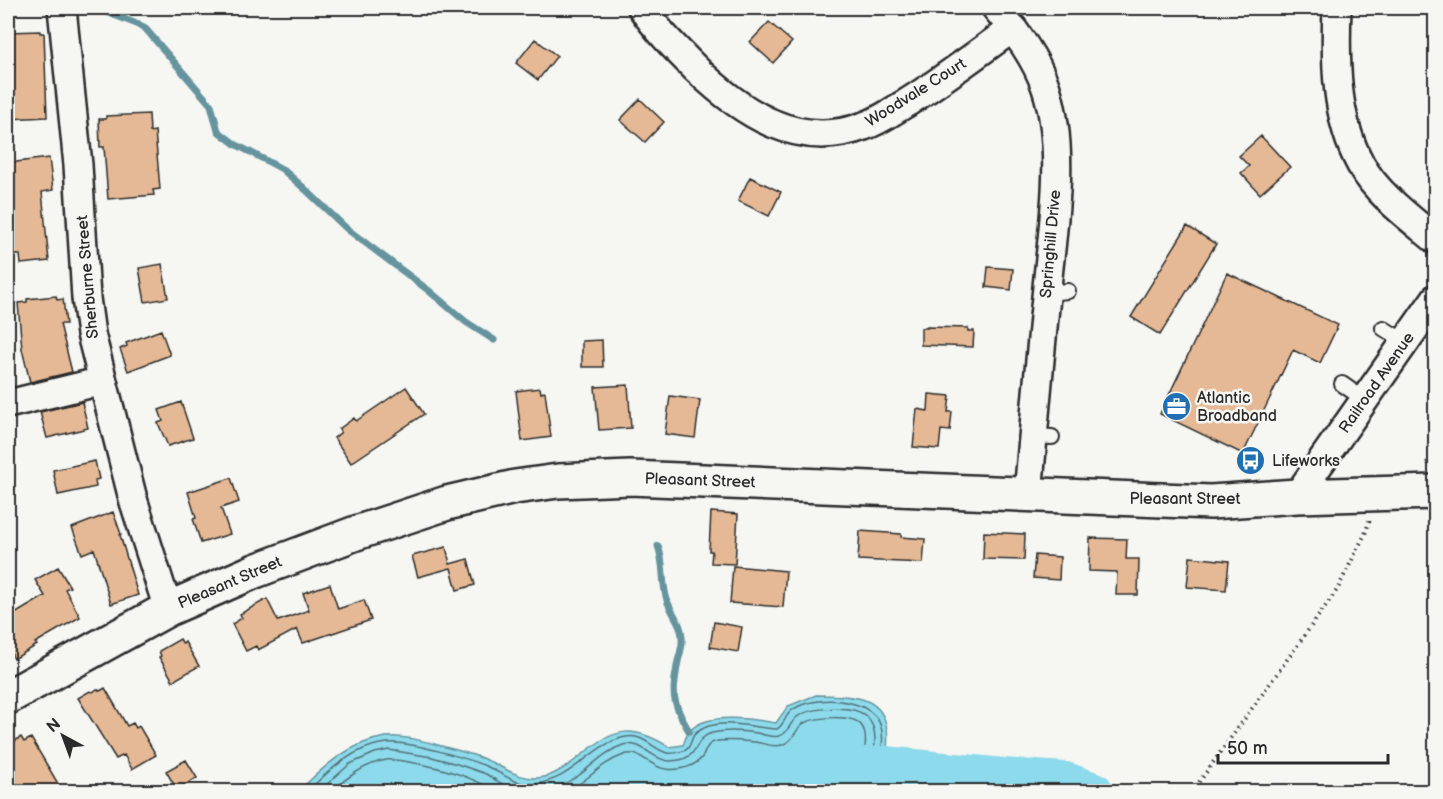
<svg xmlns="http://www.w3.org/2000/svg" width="1443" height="799" font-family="'Balsamiq Sans',sans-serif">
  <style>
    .water { fill: #8cdaeb; stroke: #65949e; stroke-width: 1.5 }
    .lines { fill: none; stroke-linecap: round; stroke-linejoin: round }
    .shore { stroke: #527178; stroke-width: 1.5 }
    .stream { stroke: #65949e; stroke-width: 7 }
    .river { stroke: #8cdaeb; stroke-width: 40 }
    .building { fill: #e5b995; stroke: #2b2b2b; stroke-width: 1.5 }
    .service-casing { stroke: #2b2b2b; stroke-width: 18 }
    .minor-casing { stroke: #2b2b2b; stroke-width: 32 }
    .secondary-casing { stroke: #2b2b2b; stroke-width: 38 }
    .path { stroke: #2b2b2b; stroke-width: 4; stroke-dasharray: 1.5 4.5; stroke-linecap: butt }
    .service { stroke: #f6f6f2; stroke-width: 14 }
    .minor { stroke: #f6f6f2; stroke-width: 27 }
    .secondary { stroke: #f6f6f2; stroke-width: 33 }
    .labels { text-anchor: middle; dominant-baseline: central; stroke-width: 5; stroke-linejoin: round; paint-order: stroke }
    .street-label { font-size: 16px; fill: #2b2b2b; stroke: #f6f6f2 }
    .poi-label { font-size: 16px; fill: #2b2b2b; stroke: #f6f6f2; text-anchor: start }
  </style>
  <rect width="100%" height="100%" fill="#f6f6f2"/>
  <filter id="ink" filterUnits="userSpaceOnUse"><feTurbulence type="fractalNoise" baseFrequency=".0167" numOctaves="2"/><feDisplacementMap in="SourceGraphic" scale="12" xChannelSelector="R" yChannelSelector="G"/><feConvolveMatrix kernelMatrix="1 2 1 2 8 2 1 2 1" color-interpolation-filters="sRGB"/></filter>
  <g filter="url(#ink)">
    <path class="water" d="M816,695C830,695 844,695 858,698C903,708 885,761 879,791H299C323,767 350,742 386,737C401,735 430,742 445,747C460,751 478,755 493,763C509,771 524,781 544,777C558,774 572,763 583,754C615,727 634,725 669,747L683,745C685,741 686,735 689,732C704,711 754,719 776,723L788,706Z"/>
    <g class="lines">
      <path class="shore" d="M307,792C329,770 355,746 387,743C409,741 467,758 488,767C503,774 517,786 534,784C573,780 588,748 621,738C642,731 652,749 667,753C672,754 685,752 688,748C691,744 691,739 694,735C696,732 705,727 709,726C731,720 755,728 777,729C784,725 785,716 791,711C811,694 873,696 881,727C887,747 874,771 873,792
        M318,792L350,764L375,753L389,750L432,757L457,764L486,774L502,784L526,792
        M330,792C347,778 364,764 386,760C393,759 402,761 409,762C439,767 470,775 496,792
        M536,792C551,790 566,784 578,776C593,765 605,751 623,745C642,740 652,760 669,761C703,761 691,738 712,733C725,730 744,731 757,733C764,735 772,738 779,736C789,733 790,722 797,717C811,707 854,704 867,717C885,736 867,769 866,792
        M567,792C587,781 602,762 624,755C640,749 651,768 666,769C678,771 696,767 703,756C706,750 707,744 714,742C725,739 743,741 755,742C764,743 773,748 782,745C794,741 795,729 804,723C816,717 852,714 861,725C873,739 857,774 856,792"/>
      <path class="stream" d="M97,8L144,27L211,105L218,131L235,144L282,169L305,189L347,229L428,290L466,322L494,340
        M658,546C665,564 661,581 667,600C671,613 682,623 682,638C683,645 680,654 678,661C672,694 671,701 689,731"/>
      <path class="river" d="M730,792L861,767L885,766L1003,778L1065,782L1094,792"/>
    </g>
    <path class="building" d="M769,22L792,42L773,63L750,42Z
      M40,31V33H44L47,117L8,119V32Z
      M535,39L557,56L538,80L516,63Z
      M640,99L664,122L645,142L620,120Z
      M149,114L150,132L155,131L160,189L153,190L154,195L108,199L104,147H100L99,119H106V116Z
      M1261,136L1290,167L1260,194L1241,173L1249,166L1239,156Z
      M49,158L53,190L42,192L49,261L21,264L20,255H14L13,244H10L8,215V163Z
      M750,177L781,192L769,216L738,201Z
      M1187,226L1216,244L1160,335L1131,317Z
      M162,264L168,298L145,302L139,268Z
      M988,267L1013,269L1011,290L986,287Z
      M1227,273L1338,325L1320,363L1293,350L1243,454L1160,414Z
      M56,296L57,300L63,299L66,324H60L72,372L30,382L22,349L18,303L27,302V299Z
      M927,327L968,328V331H974L973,347L921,345V328H927Z
      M161,330L170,355L128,371L120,349L127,346L126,343Z
      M602,340L603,367H582V341Z
      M628,385L631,428L599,430L595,387Z
      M406,387L424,414L351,463L334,438L341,432L339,429L354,418L356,421Z
      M540,388L541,393L545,392L551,437L522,441L516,391Z
      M929,394L950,396L948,412H952L950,431L941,430L939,449L913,447L917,409L928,411Z
      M670,396L700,400L695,438L665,434Z
      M82,402L88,428L47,438L40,412Z
      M181,402L193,438L168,446L158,423L163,421L159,410Z
      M95,461L99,479L95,480L96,487L58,495L53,470Z
      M231,478L239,502L221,508L230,534L201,543L193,519L196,518L188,492Z
      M113,512L121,534L120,535L138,595L111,604L94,549L82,554L72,528Z
      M711,512L738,514L735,564L711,563L712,551H709Z
      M860,531L901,534V537L925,539L923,563L858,560Z
      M984,532L1025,534L1024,560L983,559Z
      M1090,538L1127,539L1126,559H1139L1138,595H1116L1117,572L1089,571Z
      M446,547L450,564L468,559L475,585L457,590L451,568L418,577L412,556Z
      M1035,555L1060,557L1059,580L1033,578Z
      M1190,557L1229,561L1226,590L1187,587Z
      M733,566L786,571L783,607L730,603Z
      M58,567L70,587L65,589L80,617L35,643L37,645L14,659L8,647V618L45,596L35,580Z
      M330,584L338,609L364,600L371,620L303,643L297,629L258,650L256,646L246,651L232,624L242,618L240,614L267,599L278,621L309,610L303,593Z
      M714,622L742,627L738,652L710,647Z
      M180,639L183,644L185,642L199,666L173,681L159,657L161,656L159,651Z
      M105,688L127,726L133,723L136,728L139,726L156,755L132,769L124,755L116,759L78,698L90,691L93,692L97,689L100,691Z
      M21,737L24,742L31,738L63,792H8V745Z
      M186,760L197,778L177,790L166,771Z"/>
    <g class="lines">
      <defs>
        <path id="service" d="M1046,293L1068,291
          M1383,328L1405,342
          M1342,384L1365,400
          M1033,436L1052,437"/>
        <path id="minor" d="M62,8L78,165L86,298L91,334L133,499L168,609
          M642,8C657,30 677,50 696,69C742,113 798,151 864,126C880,121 894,110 908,102C944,79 978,53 1013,28
          M996,8C1016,32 1036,58 1046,88C1066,149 1053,225 1047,287C1040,356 1034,426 1028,495
          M1337,8C1335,60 1335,118 1361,165C1378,195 1410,218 1436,240
          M8,404L102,381
          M1297,496L1436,298"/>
        <path id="secondary" d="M8,697L168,609L255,571L356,533L447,503L515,487L558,481L630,478L1211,502L1297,496L1436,492"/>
      </defs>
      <use href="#service" class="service-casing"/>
      <use href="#minor" class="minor-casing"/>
      <use href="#secondary" class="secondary-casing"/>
      <path class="path" d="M1426,463L1436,459
        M1192,792L1337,590L1365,534L1370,519"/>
      <use href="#service" class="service"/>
      <use href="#minor" class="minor"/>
      <use href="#secondary" class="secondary"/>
    </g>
  </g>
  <defs>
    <symbol id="office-disc" viewBox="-11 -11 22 22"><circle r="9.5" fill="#1f6fb2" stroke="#f6f6f2"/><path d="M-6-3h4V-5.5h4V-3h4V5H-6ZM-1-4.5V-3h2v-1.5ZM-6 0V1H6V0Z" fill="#fff"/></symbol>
    <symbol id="bus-disc" viewBox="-11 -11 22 22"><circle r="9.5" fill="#1f6fb2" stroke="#f6f6f2"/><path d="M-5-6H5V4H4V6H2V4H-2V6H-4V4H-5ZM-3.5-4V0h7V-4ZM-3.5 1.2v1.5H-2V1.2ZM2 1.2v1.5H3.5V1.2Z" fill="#fff"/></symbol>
  </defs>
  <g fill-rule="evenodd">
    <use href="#office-disc" x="1160" y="390" width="33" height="33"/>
    <use href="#bus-disc" x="1234" y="444" width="33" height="33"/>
  </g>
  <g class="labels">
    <g class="street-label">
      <text transform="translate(916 93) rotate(-32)">Woodvale Court</text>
      <text transform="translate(1051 244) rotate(-85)">Springhill Drive</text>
      <text transform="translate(88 277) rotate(-95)">Sherburne Street</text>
      <text transform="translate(1377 383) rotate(-55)">Railroad Avenue</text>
      <text transform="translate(700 481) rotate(2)">Pleasant Street</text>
      <text x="1185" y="499">Pleasant Street</text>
      <text transform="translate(230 583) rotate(-23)">Pleasant Street</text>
    </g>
    <g class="poi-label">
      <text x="1197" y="398">Atlantic<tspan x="1197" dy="18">Broadband</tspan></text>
      <text x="1272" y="461">Lifeworks</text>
    </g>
  </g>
  <rect width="1443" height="799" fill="none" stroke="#f6f6f2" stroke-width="30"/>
  <rect x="15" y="15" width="1413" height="769" fill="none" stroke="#2b2b2b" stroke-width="2" filter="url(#ink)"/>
  <g transform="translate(63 736) rotate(319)" stroke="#f6f6f2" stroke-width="4.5" paint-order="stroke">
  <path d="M0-4.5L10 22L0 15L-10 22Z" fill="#2b2b2b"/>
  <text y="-9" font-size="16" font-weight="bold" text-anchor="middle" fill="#2b2b2b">N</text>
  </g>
  <path d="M1218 754v9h170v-9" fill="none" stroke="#2b2b2b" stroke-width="3"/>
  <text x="1227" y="754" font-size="18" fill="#2b2b2b" stroke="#f6f6f2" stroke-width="4.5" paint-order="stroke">50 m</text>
</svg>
